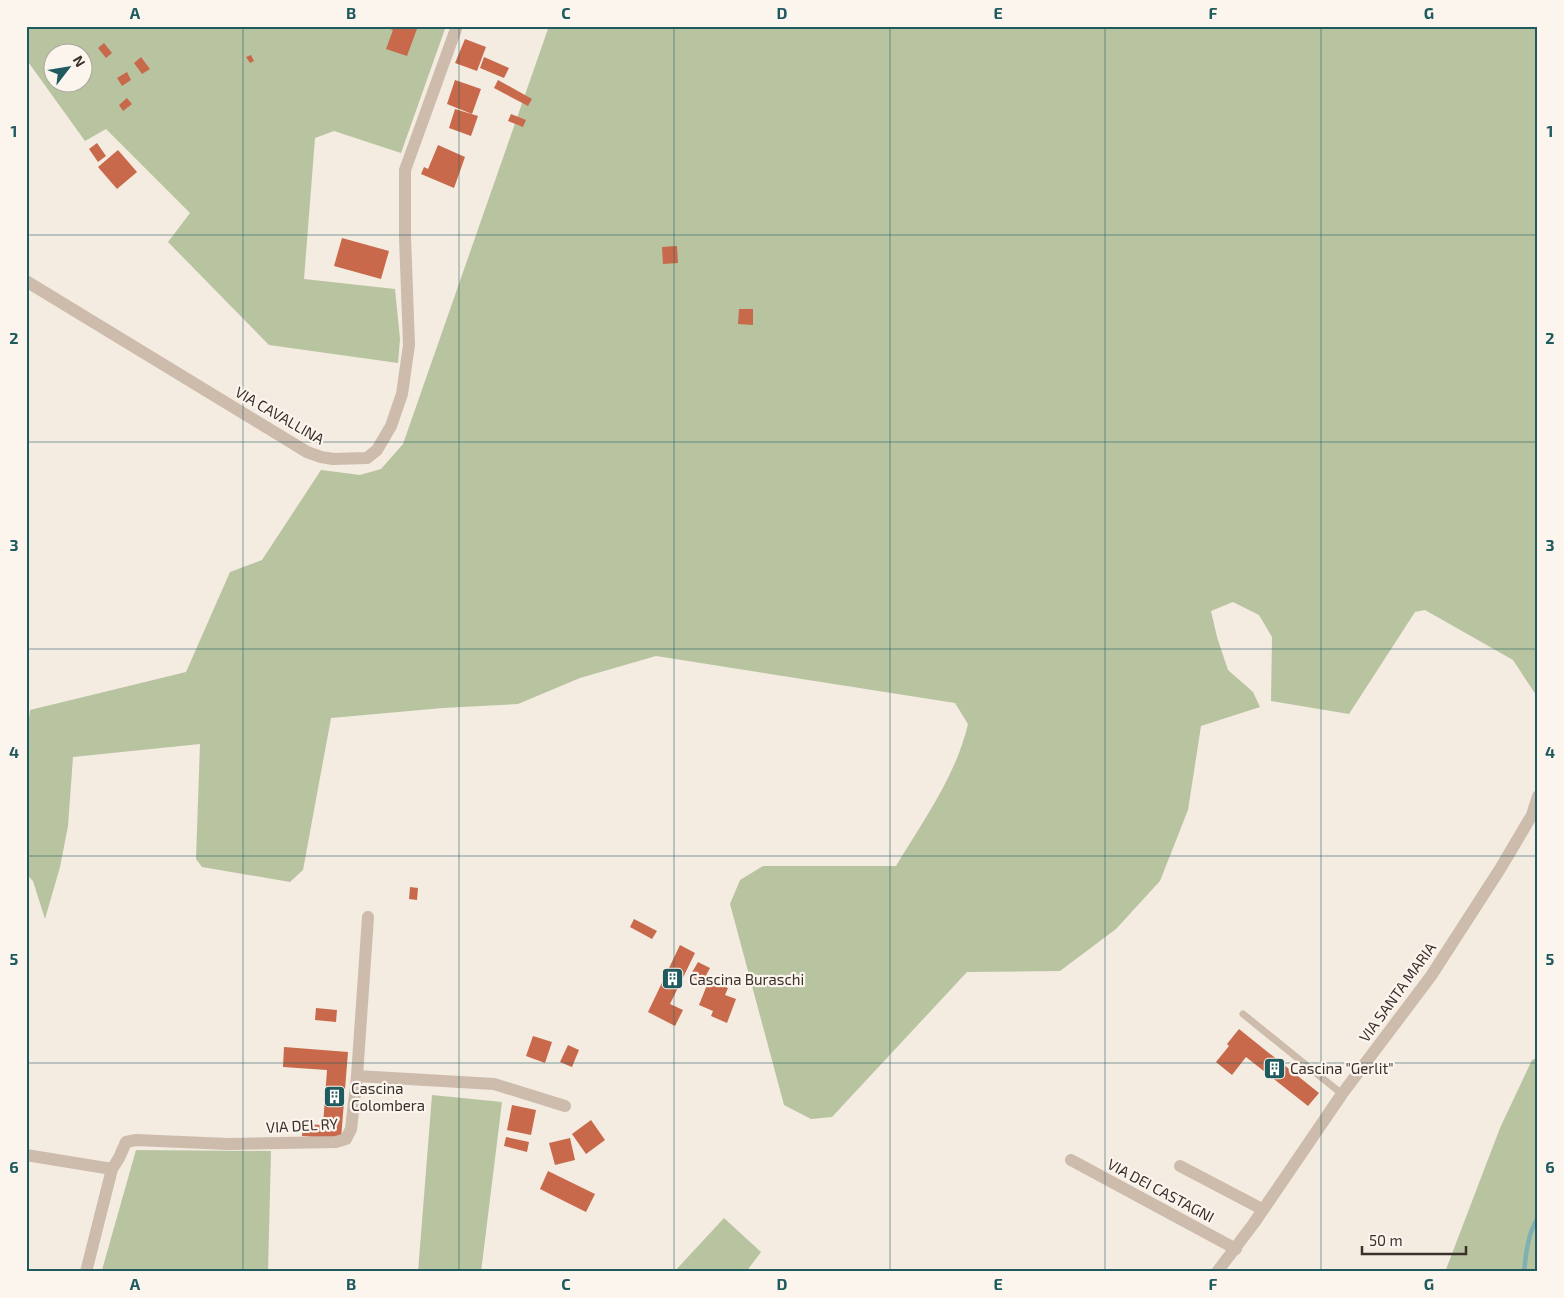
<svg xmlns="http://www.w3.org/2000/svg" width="1564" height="1298" font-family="'Exo 2',sans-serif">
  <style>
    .green { fill: #b8c4a0; fill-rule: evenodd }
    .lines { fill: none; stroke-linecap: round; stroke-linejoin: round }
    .stream { stroke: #7fb0b2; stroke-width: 4.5 }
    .building { fill: #c8694b }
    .service { stroke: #cdbbac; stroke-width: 7 }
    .minor { stroke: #cdbbac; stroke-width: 12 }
    .tertiary { stroke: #cdbbac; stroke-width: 12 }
    .grid { fill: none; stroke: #1f5a5e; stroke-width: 1; stroke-opacity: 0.55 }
    .labels { text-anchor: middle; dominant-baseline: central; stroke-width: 4.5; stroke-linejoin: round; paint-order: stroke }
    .street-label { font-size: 15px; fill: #3b302b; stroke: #fbf5ee }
    .poi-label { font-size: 15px; fill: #3b302b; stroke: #fbf5ee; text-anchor: start }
    .neatline { fill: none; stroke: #1f5a5e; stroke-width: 2 }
    .grid-label { font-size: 16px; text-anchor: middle; font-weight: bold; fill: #1f5a5e }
  </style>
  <rect width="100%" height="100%" fill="#f4ebe1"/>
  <path class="green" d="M26,26H446L401,153L334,131L315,138L304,279L395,289L400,339L398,363L269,345L168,242L190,213L106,129L85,141L26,59ZM52,52H82V82H52Z
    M549,26H1538V698L1513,660L1425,610L1415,612L1349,714L1271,701L1272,637L1259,615L1233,602L1211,611L1217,637L1228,670L1253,692L1260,707L1201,726L1188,810L1160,881L1116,929L1060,971L967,972L832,1117L811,1119L784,1105L730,904L740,880L763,866H896C923,821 956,776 968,724L955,703L656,656L580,678L518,704L443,708L331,718L303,870L290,882L202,867L196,859L200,744L73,757L68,826L60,867L45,919L33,881L26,874V744L30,710L186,672L230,572L262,560L321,470L360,475L381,469L403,444Z
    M1538,1057V1272H1445L1500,1128L1532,1060Z
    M432,1095L502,1102L481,1272H418Z
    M136,1150L271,1151L268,1272H107L102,1270Z
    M724,1218L761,1252L746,1272H674Z"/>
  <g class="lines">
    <path class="stream" d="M1524,1272C1526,1254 1528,1232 1538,1218"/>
  </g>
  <path class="building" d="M387,26H418L407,56L386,49L393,30L387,28Z
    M465,39L486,47L477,71L455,63Z
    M104,43L112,53L106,58L98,48Z
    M251,55L254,61L250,63L246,57Z
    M141,57L150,69L142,74L134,63Z
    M484,57L509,68L504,78L480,68Z
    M127,72L131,80L122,86L117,78Z
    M455,80L481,89L472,114L447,104Z
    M498,80L532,99L528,106L494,88Z
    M127,98L132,104L123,111L119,105Z
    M455,109L478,116L471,136L449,128Z
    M511,114L526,120L523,127L508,121Z
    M97,143L106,156L98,162L89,149Z
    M438,145L465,157L454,188L421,174L424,167L428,169Z
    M118,150L137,172L117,189L98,167Z
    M342,238L389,251L381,279L334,266Z
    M677,246L678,263L663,264L662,247Z
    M739,309H753V325L738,324Z
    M410,887L418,888L417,900L409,899Z
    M634,919L657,931L652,939L630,927Z
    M680,945L695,953L670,1004L683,1010L675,1026L648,1012Z
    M698,962L710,968L702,983L690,976Z
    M709,980L728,988L725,995L736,999L727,1023L711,1016L713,1011L699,1005Z
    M316,1008L337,1010L336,1022L315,1020Z
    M1239,1029L1319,1093L1308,1106L1246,1057L1232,1075L1216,1062L1229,1046L1227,1044Z
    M533,1036L552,1042L545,1063L526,1056Z
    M568,1045L579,1050L572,1067L560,1062Z
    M284,1047L348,1052L341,1139L302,1136L303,1124L323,1125L327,1070L283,1067Z
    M512,1105L536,1110L531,1135L507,1130Z
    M591,1120L605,1140L586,1154L572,1134Z
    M506,1137L529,1142L527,1152L504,1146Z
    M570,1138L575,1160L555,1165L549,1143Z
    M548,1171L595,1194L586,1212L540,1189Z"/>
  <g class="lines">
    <path class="service" d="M1243,1014L1342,1094"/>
    <path class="minor" d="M26,281L307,452L321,457L333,459L367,458L377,450L391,426L402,394L409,345L405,237V170L457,26
      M357,1076L494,1084L565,1106
      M26,1155L112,1169
      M1071,1160L1236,1249
      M1180,1166L1262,1209
      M86,1272L112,1169L119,1158L126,1142L136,1140L228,1144L336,1142L346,1139L351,1129L357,1076L368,917"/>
    <path class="tertiary" d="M1217,1272L1254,1223L1342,1094L1431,976L1500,869L1532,815L1538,796"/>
  </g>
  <path class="grid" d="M243,26V1272M459,26V1272M674,26V1272M890,26V1272M1105,26V1272M1321,26V1272M26,235H1538M26,442H1538M26,649H1538M26,856H1538M26,1063H1538"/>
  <defs>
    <symbol id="building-square" viewBox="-11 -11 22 22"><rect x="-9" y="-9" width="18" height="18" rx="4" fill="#1f5a5e" stroke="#fbf5ee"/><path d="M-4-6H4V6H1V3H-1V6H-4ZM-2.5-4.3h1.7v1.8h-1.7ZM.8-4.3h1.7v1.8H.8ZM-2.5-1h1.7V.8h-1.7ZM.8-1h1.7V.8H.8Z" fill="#fff"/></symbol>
  </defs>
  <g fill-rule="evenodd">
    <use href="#building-square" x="660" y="966" width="25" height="25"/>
    <use href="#building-square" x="1262" y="1056" width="25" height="25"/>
    <use href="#building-square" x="322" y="1084" width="25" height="25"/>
  </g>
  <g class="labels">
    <g class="street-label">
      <text transform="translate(280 415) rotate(30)">VIA CAVALLINA</text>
      <text transform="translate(1397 992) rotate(-54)">VIA SANTA MARIA</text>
      <text transform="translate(302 1125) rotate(-3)">VIA DEL RY</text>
      <text transform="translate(1161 1190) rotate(28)">VIA DEI CASTAGNI</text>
    </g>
    <g class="poi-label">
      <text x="689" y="979">Cascina Buraschi</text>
      <text x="1290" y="1068">Cascina "Gerlit"</text>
      <text x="351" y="1088">Cascina<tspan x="351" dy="17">Colombera</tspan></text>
    </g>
  </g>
  <rect width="1564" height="1298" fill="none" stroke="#fbf5ee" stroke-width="55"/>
  <g transform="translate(68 68) rotate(59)"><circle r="24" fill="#fbf5ee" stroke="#aea6a0"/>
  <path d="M0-4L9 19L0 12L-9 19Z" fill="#1f5a5e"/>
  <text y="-8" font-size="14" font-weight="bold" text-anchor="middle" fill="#3b302b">N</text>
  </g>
  <path d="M1362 1246v8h104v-8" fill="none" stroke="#3b302b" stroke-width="2.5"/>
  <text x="1369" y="1246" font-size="15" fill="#3b302b" stroke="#fbf5ee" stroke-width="4" paint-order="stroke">50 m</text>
  <rect x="28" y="28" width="1508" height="1242" class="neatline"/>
  <g class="grid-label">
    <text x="135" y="19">A</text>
    <text x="351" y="19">B</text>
    <text x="566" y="19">C</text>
    <text x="782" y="19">D</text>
    <text x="998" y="19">E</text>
    <text x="1213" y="19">F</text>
    <text x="1429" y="19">G</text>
    <text x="14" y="137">1</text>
    <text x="1550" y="137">1</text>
    <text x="14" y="344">2</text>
    <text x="1550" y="344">2</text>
    <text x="14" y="551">3</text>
    <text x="1550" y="551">3</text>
    <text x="14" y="758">4</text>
    <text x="1550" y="758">4</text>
    <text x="14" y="965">5</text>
    <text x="1550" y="965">5</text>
    <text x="14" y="1173">6</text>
    <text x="1550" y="1173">6</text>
    <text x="135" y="1290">A</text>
    <text x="351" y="1290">B</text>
    <text x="566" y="1290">C</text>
    <text x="782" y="1290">D</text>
    <text x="998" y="1290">E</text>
    <text x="1213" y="1290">F</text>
    <text x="1429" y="1290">G</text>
  </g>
</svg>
